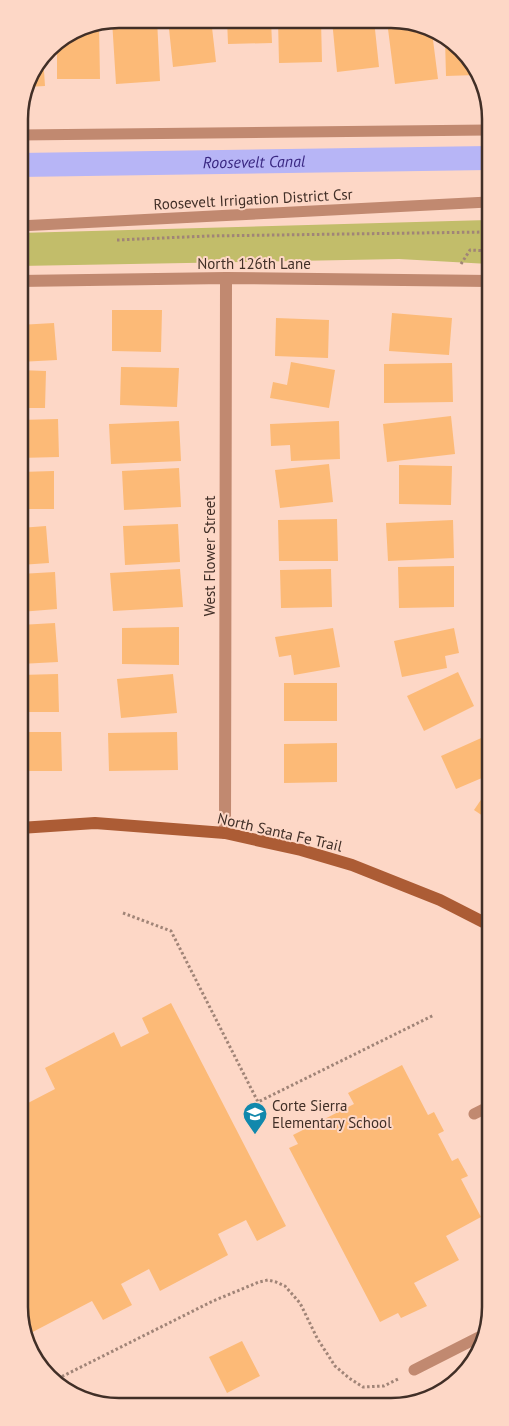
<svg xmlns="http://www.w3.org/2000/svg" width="509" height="1426" font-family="'PT Sans',sans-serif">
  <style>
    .green { fill: #c2bd6a }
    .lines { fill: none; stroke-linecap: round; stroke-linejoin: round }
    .canal { stroke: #b7b5f6; stroke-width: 24 }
    .building { fill: #fcba77 }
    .path { stroke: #a08477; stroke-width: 3; stroke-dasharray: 2.5 2.5; stroke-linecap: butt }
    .lane { stroke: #c18970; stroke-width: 11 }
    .street { stroke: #c18970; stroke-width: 12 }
    .secondary { stroke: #ac5c35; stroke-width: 12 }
    .labels { text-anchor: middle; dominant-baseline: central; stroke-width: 4; stroke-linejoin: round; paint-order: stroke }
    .street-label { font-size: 15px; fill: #412f27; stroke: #fdd7c6 }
    .poi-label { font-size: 15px; fill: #412f27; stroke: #fdd7c6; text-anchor: start }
    .water-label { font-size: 16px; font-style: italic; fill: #392781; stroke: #fdd7c6 }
    .rim { fill: none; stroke: #412f27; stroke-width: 2.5 }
  </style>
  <rect width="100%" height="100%" fill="#fdd7c6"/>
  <path class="green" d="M488,220L489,264L399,259L19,266V233Z"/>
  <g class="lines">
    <path class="canal" id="s1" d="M19,165L488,158"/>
  </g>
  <path class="building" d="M118,19H157L160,81L116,84L112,20Z
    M168,19H211L216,62L173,67Z
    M227,19L271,20L272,43L228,44Z
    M278,20H321L322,62L279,63Z
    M332,20H374L379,67L337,72Z
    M387,21H410L432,32L438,79L395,84Z
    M99,23L100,79H57V41L80,26Z
    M445,39L461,48L476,75L446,76Z
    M43,56L45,86L26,87L29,74Z
    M112,310H162L161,352L112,351Z
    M392,313L452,318L449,355L389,351Z
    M276,318L329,320L328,358L275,356Z
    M54,323L57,360L19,362V325Z
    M291,362L335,370L329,408L270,398L273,382L287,385Z
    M452,363L453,402L384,403V364Z
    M121,367L179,368L177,407L120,405Z
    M19,370L46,371L45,408H19Z
    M451,416L455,454L387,462L383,424Z
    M58,419L59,457L19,458V420Z
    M179,421L181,461L111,464L109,424Z
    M339,421L340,459L291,461L290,445L271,446L270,424Z
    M329,464L333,502L280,508L275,470Z
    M399,465L452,466L451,505L399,504Z
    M179,468L181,507L124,510L122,471Z
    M54,471V509H20V472Z
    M337,519L338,561H279L278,520Z
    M453,520L454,558L388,561L386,523Z
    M178,524L180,562L125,565L123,526Z
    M46,526L49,563L20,565V528Z
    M454,566V607L399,608L398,567Z
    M180,569L183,607L113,611L110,573Z
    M331,569L332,607L281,608L280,570Z
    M55,572L57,609L20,612V574Z
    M55,623L58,662L20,664V625Z
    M179,627V665L122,664V628Z
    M333,628L340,667L294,675L291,655L279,657L275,637Z
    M454,628L459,653L445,656L447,668L402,677L394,641Z
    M458,672L474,706L424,731L407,696Z
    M58,674L59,712H20V675Z
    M173,674L177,713L121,718L117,679Z
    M284,683H337V721H284Z
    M20,732H61L62,771H20Z
    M177,732L178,770L109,771L108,733Z
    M488,735L489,738V775L456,789L441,756Z
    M337,743V782L284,783V744Z
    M489,788V820L474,810Z
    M171,1003L286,1226L257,1241L246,1220L218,1234L228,1255L160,1291L149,1269L121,1284L132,1305L103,1320L92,1301L25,1336L21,1327L20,1089L28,1103L55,1089L45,1068L114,1032L121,1047L149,1033L142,1018Z
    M402,1065L428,1115L434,1112L444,1131L438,1134L452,1161L458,1158L468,1176L461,1179L481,1217L446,1236L459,1260L414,1283L427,1306L401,1318L398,1313L380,1322L289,1148L298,1144L293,1135L354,1104L348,1093Z
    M242,1341L260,1376L227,1393L209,1357Z"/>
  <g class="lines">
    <path class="path" d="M117,240L208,236L488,232
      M461,264L470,250L488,251
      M123,913L171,931L258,1102L434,1015
      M53,1381L213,1301L259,1282L268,1280L276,1282L285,1286L300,1303L317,1338L335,1366L349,1378L363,1387L384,1386L400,1378"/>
    <path class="lane" d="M19,135L488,130
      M19,226L488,202
      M474,1114L490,1106
      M414,1370L481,1336"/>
    <path class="street" d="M19,281L226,278L489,281
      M225,833L226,278"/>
    <path class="secondary" d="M20,828L95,823L225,833L301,850L352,865L440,900L489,925"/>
  </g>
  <defs>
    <symbol id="school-pin" viewBox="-11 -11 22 30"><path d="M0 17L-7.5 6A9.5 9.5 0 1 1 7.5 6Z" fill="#1188ac" stroke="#fdd7c6"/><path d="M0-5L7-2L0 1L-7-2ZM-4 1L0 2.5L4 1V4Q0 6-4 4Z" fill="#fff"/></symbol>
  </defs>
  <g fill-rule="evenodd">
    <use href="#school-pin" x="241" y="1100" width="28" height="38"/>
  </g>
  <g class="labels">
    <g class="street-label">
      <text transform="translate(253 199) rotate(-3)">Roosevelt Irrigation District Csr</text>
      <text x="254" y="263">North 126th Lane</text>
      <text transform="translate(209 556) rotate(-90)">West Flower Street</text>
      <text transform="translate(280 832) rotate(13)">North Santa Fe Trail</text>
    </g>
    <g class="poi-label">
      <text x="272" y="1105">Corte Sierra<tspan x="272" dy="17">Elementary School</tspan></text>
    </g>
    <g class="water-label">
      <text stroke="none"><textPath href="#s1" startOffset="235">Roosevelt Canal</textPath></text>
    </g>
  </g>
  <path d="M0 0H509V1426H0ZM119 28H391A91 91 0 0 1 482 119V1307A91 91 0 0 1 391 1398H119A91 91 0 0 1 28 1307V119A91 91 0 0 1 119 28Z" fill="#fdd7c6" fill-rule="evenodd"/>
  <path class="rim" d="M119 28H391A91 91 0 0 1 482 119V1307A91 91 0 0 1 391 1398H119A91 91 0 0 1 28 1307V119A91 91 0 0 1 119 28Z"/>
</svg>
